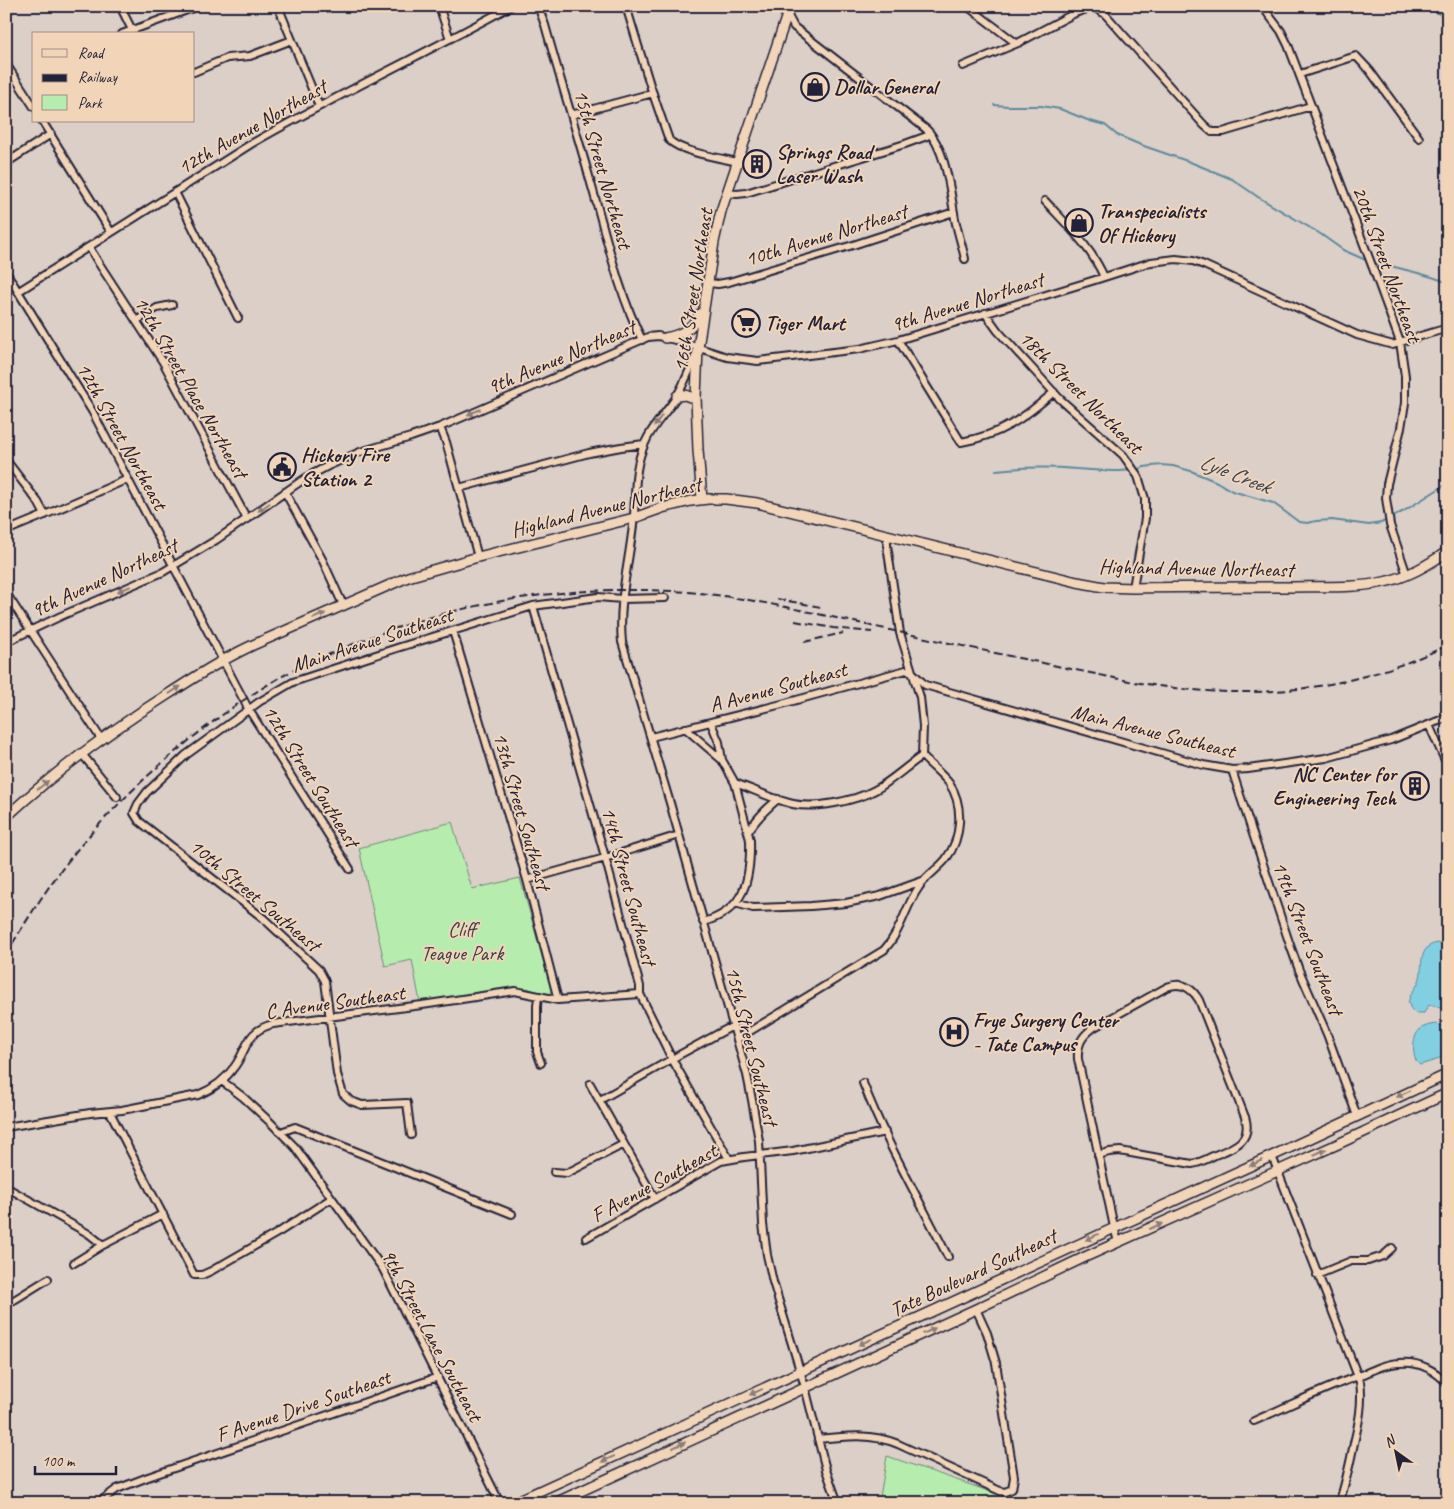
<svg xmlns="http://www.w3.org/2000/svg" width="1454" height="1509" font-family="Caveat,sans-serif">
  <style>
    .green { fill: #b6edaf; stroke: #6c8875 }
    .water { fill: #81cfe0; stroke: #5b8a9e }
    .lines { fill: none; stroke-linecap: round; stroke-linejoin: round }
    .stream { stroke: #5b8a9e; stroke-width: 2 }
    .minor-casing { stroke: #22223b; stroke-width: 10 }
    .major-casing { stroke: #22223b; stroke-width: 12 }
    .minor { stroke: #f2d5b8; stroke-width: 6 }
    .major { stroke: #f2d5b8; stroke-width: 9 }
    .rail { stroke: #22223b; stroke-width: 2; stroke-dasharray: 8 4; stroke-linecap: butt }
    .oneway { fill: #8a7c7a }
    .labels { text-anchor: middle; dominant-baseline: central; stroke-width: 4; stroke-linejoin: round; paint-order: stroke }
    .poi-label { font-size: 21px; font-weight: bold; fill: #22223b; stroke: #f2d5b8; text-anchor: start }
    .street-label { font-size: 21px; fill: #22223b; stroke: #f2d5b8 }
    .park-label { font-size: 21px; fill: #38404c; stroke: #f2d5b8 }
    .water-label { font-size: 22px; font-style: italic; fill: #35455c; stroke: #f2d5b8 }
  </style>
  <rect width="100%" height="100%" fill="#dccfc8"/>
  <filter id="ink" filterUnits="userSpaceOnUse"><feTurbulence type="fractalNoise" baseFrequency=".02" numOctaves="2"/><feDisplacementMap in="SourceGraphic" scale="10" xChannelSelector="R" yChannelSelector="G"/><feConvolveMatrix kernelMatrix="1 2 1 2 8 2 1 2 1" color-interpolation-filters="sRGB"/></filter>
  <g filter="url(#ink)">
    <path class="green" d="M452,822L472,889L520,878L552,992L550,997L527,988L420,1002L412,960L385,966L359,848Z
      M887,1456L1023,1503H879Z"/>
    <path class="water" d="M1437,943L1448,947V1009H1443L1432,1005L1428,1006L1424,1013H1415C1400,1000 1416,992 1420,978C1423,964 1418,947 1437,943Z
      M1435,1024L1448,1026V1053L1436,1060L1420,1065C1411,1059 1412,1038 1419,1030C1423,1026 1430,1025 1435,1024Z"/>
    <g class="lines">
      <path class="stream" d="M1429,6L1433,11L1448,18
        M994,105L1008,106H1041L1060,109L1090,121L1105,125L1117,135L1141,145L1190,162L1232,179L1258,197L1319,233L1343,250L1368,261
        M1372,263C1377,264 1383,264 1388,265C1407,271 1429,274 1448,283
        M996,470C1023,467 1051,467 1077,469C1096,470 1113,473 1131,470
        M1136,470L1144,467L1161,465L1173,466L1191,471L1217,482L1232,491L1273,503L1299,522L1308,523L1316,521L1332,520L1369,525L1381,523L1404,511L1448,483"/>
      <defs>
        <path id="minor" d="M120,6L132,30
          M278,6L319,106
          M439,6L450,39
          M538,6L545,25C560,79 577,133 592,187C607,239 618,291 642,340
          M626,6L651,88L669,140C681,152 720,158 738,162
          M967,6L1016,43
          M1262,6L1281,31L1288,45L1374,271L1400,342L1405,376V403L1401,428L1387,484L1386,498L1390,525L1407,575
          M787,14L794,27L926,129C945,147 950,188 954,213C956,228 962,244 965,259
          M122,34L198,6
          M6,64L34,107
          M963,66L1018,43L1075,13L1093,7L1105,14L1204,125L1212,132H1223L1311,106
          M194,72L227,58L250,56L292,40
          M1300,74L1356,56L1370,71L1419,138
          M571,115L653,93
          M42,121L111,232
          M6,163L51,134
          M175,192L238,318
          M727,193L737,194L746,193L905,144L927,136L930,133
          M1045,201C1067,225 1091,247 1104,277
          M89,247L98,262L163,362L247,519
          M6,272L92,411L249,710L350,869
          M708,283L718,284L729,282L853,245L954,212
          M19,291L251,144C336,95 425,54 511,6
          M985,313L998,331L1060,399L1123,455L1138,476L1145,499V518L1133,588
          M136,321L157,308L172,305
          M898,340L961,442C1001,435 1024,418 1054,392
          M696,354C690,369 684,385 675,399C665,414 652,426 645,443C632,472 637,494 633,525C629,564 618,602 622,642L670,803L747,1075L752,1100L759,1141L763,1224L767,1255L773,1282L805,1387L826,1470L838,1503
          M440,427L446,442L478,557
          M6,460L38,502L45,515
          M459,488L589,453L621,447L644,444
          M285,492L323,561L343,605
          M6,531L40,517L128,479
          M6,593L101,739
          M533,606L602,846L640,986V994L672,1059L729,1159
          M453,631L527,880L558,1000
          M6,642L61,616L163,572L216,540L307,477L328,466L360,452L411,437L440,427L648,337L658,336L675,340L727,357L758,361L859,349L898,340L1095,280L1151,262L1176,259L1193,261L1204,265L1357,335L1393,345L1400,342L1448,328
          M1429,725L1448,767
          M685,728L722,760
          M651,737L782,704L906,670L913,673L925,685L1203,765L1232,770L1248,769L1326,758L1391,740L1448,717
          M82,754L117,797
          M1232,770L1242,801L1290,945L1299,970L1327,1034L1357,1116
          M735,783C752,789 775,800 793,804C815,809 855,801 875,790C890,782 907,766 922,756
          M748,832C756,819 766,809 778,799
          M527,880L605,858L679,835
          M735,903L753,908L811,906L846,903L880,896L925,880
          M703,922C745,911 751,879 750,840L735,783L722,760L719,742L711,723
          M538,997L537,1006V1052L541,1063
          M737,1039L884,950C901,932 905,907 919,887C926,876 938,869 946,859C962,838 964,805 949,783C941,773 930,765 922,756L923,726L920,697L900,633L887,545V536
          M222,1081L243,1097L269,1121L295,1147L383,1269L500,1503
          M863,1083C886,1143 919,1199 948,1257
          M590,1084L655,1199
          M600,1100L679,1055L727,1029L733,1027
          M110,1112L194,1275H202L211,1271L279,1232L332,1198
          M6,1127L90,1113L122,1110L198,1095C213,1089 226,1079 235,1066C249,1046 246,1031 273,1024L422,1005L515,991L558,1000L640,994
          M281,1132L295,1127L512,1214
          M411,1135L407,1103L362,1105L351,1101L343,1094L337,1074L325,981L319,970L263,918L139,821L134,813L138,804L147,792L186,755L259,702L293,682L397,648L533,606L598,597L622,599L665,598
          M1098,1155L1109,1152L1120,1151L1192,1164C1200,1163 1207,1159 1215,1155C1232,1148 1253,1142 1245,1117L1199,1000C1192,988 1182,981 1167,987L1093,1028C1081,1037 1077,1045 1078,1059L1114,1227L1118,1242
          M1272,1156L1360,1382C1363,1403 1359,1422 1354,1443C1350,1463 1346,1483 1339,1503
          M554,1172L567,1173L624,1144
          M6,1187L89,1234L103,1245
          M586,1238L721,1161L744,1157L793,1151L885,1132
          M74,1263L103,1245L163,1214
          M1317,1275L1351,1261H1368L1383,1256L1392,1248
          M6,1305L48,1279
          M1254,1421C1291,1405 1326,1387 1364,1374C1375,1369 1388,1363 1400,1363C1419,1361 1436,1371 1448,1384
          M818,1439C846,1436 871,1433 898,1444L1000,1491L1005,1492L1012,1489L1014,1477L996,1363L987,1333L976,1309
          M98,1503L117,1489L148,1477L438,1377"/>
        <path id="major" d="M665,338C681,335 692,329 700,314
          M677,396L685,395L696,399
          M702,499L698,450L696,397L698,348L714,242L721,211L790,6
          M6,817C56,771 110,731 167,695C195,677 223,659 253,645L408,577L478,557L634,518L662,508L691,501L708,499H726L757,503L1077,582L1104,587L1133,588C1185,587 1237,587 1289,587C1320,586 1353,589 1384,582C1408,577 1428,565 1448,551
          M513,1503L1272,1156L1448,1074
          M555,1503L976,1309L1085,1257L1338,1144L1448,1093"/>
      </defs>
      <use href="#minor" class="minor-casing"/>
      <use href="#major" class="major-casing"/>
      <use href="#minor" class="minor"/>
      <use href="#major" class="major"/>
      <path class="rail" d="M777,599L821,607
        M795,621L833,628L872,632
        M804,642L843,633
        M6,954C25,923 44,892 66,864C88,835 113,809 139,784C182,744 230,706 281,677C301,666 323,657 344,648C456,600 578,582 699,593C765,600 834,618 899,632C975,649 1052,665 1129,681C1242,702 1343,695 1448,645"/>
    </g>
    <defs><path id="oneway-solid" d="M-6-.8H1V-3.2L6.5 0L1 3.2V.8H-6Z" transform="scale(1.25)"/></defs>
    <g class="oneway">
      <use href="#oneway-solid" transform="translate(474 412) rotate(157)"/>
      <use href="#oneway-solid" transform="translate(658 421) rotate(124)"/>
      <use href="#oneway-solid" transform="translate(264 507) rotate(145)"/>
      <use href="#oneway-solid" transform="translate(124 589) rotate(157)"/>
      <use href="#oneway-solid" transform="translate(319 616) rotate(-24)"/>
      <use href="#oneway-solid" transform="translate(175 690) rotate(-33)"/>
      <use href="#oneway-solid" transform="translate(43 785) rotate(-39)"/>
      <use href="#oneway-solid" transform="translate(1403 1094) rotate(155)"/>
      <use href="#oneway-solid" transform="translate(1320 1152) rotate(-24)"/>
      <use href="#oneway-solid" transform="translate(1256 1163) rotate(155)"/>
      <use href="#oneway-solid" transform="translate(1156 1226) rotate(-24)"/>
      <use href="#oneway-solid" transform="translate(1092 1237) rotate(155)"/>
      <use href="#oneway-solid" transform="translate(929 1331) rotate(-25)"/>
      <use href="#oneway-solid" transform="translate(865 1342) rotate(155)"/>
      <use href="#oneway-solid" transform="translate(756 1392) rotate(156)"/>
      <use href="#oneway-solid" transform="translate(679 1445) rotate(-25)"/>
      <use href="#oneway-solid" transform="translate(608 1459) rotate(156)"/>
    </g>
  </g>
  <defs>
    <symbol id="shop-ring" viewBox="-11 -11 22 22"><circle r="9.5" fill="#f2d5b8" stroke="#22223b" stroke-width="1.5"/><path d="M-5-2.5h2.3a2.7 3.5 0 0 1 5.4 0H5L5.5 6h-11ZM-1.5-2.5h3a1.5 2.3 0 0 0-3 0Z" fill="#22223b"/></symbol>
    <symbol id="building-ring" viewBox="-11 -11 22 22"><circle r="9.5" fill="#f2d5b8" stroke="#22223b" stroke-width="1.5"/><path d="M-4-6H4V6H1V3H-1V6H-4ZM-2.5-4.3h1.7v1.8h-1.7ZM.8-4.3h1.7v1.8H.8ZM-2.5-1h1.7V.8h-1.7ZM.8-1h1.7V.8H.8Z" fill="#22223b"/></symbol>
    <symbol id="supermarket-ring" viewBox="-11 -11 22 22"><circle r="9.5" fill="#f2d5b8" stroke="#22223b" stroke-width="1.5"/><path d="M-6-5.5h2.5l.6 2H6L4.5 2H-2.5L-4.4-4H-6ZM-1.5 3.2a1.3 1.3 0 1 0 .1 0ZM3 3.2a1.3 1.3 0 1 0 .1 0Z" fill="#22223b"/></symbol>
    <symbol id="civic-ring" viewBox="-11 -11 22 22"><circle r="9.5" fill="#f2d5b8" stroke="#22223b" stroke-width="1.5"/><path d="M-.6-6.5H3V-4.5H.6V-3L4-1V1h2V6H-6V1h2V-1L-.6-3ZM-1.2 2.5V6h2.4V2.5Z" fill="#22223b"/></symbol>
    <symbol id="hospital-ring" viewBox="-11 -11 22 22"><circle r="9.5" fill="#f2d5b8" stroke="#22223b" stroke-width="1.5"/><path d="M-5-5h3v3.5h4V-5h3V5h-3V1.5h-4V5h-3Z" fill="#22223b"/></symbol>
  </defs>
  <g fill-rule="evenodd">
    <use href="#shop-ring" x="799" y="71" width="32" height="32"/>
    <use href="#building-ring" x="741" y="148" width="32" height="32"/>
    <use href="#shop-ring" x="1063" y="207" width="32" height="32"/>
    <use href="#supermarket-ring" x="730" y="307" width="32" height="32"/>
    <use href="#civic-ring" x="266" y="451" width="32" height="32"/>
    <use href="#building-ring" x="1399" y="770" width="32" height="32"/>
    <use href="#hospital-ring" x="938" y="1016" width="32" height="32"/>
  </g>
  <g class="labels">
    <g class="poi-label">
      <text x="834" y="87">Dollar General</text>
      <text x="776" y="152">Springs Road<tspan x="776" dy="24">Laser Wash</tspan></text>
      <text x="1098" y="211">Transpecialists<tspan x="1098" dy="24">Of Hickory</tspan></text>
      <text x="765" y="323">Tiger Mart</text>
      <text x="301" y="455">Hickory Fire<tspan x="301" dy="24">Station 2</tspan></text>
      <text x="1396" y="774" text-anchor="end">NC Center for<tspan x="1396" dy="24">Engineering Tech</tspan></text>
      <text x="973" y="1020">Frye Surgery Center<tspan x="973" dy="24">- Tate Campus</tspan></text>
    </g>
    <g class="street-label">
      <text transform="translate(252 127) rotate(-30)">12th Avenue Northeast</text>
      <text transform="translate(603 169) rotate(74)">15th Street Northeast</text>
      <text transform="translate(826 235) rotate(-17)">10th Avenue Northeast</text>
      <text transform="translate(1387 264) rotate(70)">20th Street Northeast</text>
      <text transform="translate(693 290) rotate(-81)">16th Street Northeast</text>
      <text transform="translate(967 302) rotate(-17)">9th Avenue Northeast</text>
      <text transform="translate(561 357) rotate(-23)">9th Avenue Northeast</text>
      <text transform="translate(191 387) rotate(60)">12th Street Place Northeast</text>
      <text transform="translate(1081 392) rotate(45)">18th Street Northeast</text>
      <text transform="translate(122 436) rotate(61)">12th Street Northeast</text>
      <text transform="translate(606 507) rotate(-14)">Highland Avenue Northeast</text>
      <text transform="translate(1196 568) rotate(1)">Highland Avenue Northeast</text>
      <text transform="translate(104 578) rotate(-25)">9th Avenue Northeast</text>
      <text transform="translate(372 640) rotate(-18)">Main Avenue Southeast</text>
      <text transform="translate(778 687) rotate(-15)">A Avenue Southeast</text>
      <text transform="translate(1153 731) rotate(14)">Main Avenue Southeast</text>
      <text transform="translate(311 776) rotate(58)">12th Street Southeast</text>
      <text transform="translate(522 811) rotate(74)">13th Street Southeast</text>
      <text transform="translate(629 886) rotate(75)">14th Street Southeast</text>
      <text transform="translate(255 895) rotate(40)">10th Street Southeast</text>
      <text transform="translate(1308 938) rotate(69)">19th Street Southeast</text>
      <text transform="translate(335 1002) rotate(-8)">C Avenue Southeast</text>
      <text transform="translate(752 1046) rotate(76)">15th Street Southeast</text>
      <text transform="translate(654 1183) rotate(-29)">F Avenue Southeast</text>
      <text transform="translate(973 1273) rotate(-25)">Tate Boulevard Southeast</text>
      <text transform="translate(432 1335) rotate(62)">9th Street Lane Southeast</text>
      <text transform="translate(303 1406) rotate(-19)">F Avenue Drive Southeast</text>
    </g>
    <g class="park-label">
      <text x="462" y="929">Cliff<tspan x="462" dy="24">Teague Park</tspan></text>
    </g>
    <g class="water-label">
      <text transform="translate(1235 474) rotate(21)">Lyle Creek</text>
    </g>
  </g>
  <rect width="1454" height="1509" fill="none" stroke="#f2d5b8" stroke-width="25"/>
  <rect x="12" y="12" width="1429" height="1484" fill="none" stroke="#22223b" stroke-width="2" filter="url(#ink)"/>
  <rect x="32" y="32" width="162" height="90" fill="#f2d5b8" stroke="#9f8d86"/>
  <rect x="42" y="49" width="25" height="8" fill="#f2d5b8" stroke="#9f8d86"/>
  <text x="78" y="58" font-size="15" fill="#22223b">Road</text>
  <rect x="42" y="74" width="25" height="8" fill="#22223b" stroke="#9f8d86"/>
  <text x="78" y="82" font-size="15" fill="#22223b">Railway</text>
  <rect x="42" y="95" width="25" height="15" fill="#b6edaf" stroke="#9f8d86"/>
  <text x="78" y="108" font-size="15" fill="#22223b">Park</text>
  <g transform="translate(1396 1452) rotate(327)" stroke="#f2d5b8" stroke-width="4" paint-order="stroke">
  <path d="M0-4L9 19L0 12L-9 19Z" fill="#22223b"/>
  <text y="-8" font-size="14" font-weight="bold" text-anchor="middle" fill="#22223b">N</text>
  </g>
  <path d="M35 1466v8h81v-8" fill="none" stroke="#22223b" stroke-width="2.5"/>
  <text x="42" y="1466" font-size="15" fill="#22223b" stroke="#f2d5b8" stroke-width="4" paint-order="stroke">100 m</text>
</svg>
